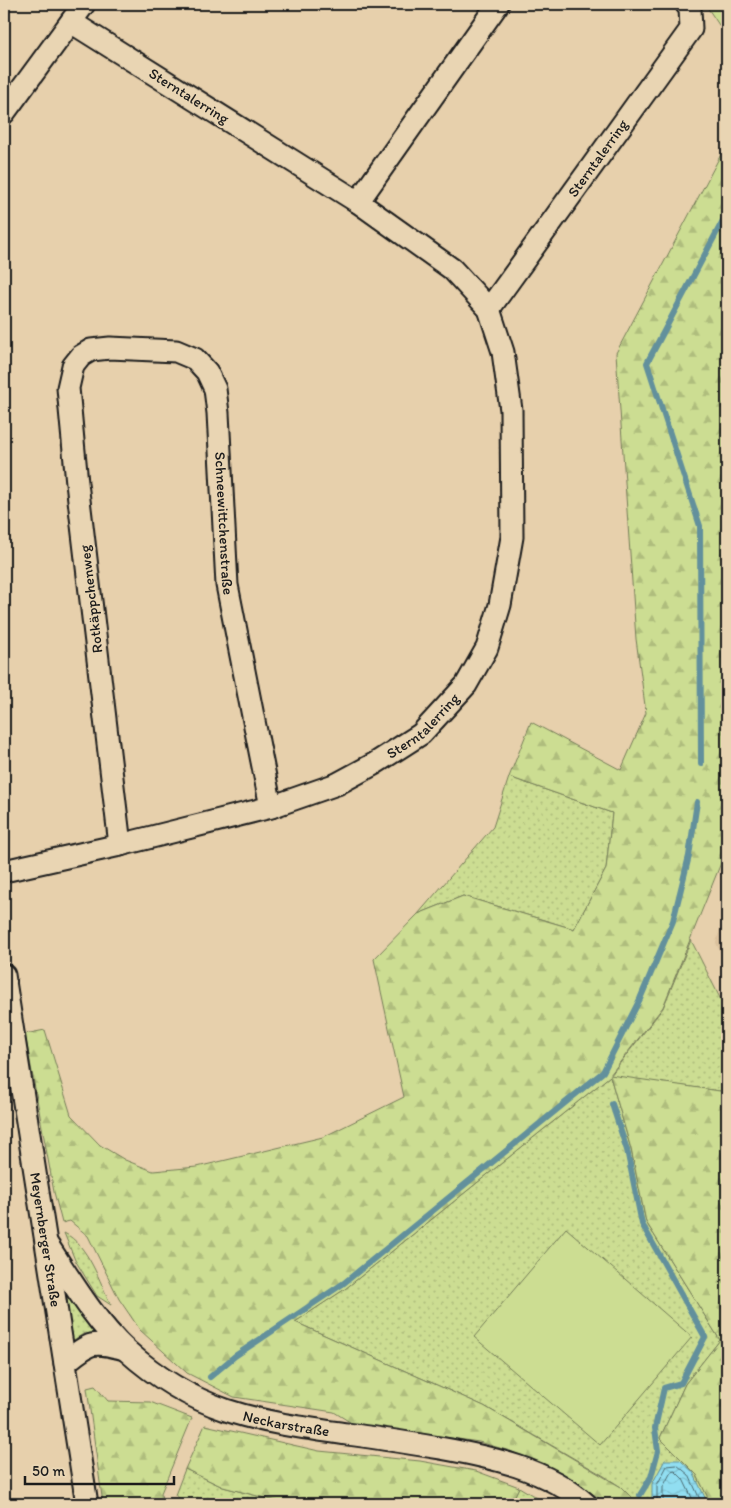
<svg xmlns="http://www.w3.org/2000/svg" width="731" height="1508" font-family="Itim,sans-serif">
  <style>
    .built { fill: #dac19d }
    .grass { fill: url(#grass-dots); stroke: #747c57 }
    .forest { fill: url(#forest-firs); stroke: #747c57 }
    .pitch { fill: #ccdd92; stroke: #747c57 }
    .water { fill: url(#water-waves); stroke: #62909c }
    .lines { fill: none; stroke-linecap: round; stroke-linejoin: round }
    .shore { stroke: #4b6a71; stroke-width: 1 }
    .stream { stroke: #62909c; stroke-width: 6 }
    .minor-casing { stroke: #1c1c1c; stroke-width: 25 }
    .minor { stroke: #e9d5b3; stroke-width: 21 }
    .labels { text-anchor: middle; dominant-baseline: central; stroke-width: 4.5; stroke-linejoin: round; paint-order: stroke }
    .street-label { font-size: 15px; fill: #1c1c1c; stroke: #e9d5b3 }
  </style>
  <defs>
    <pattern id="grass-dots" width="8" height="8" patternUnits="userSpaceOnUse" patternTransform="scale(1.25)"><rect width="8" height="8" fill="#ccdd92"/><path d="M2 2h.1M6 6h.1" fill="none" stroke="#afbd7d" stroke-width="1.8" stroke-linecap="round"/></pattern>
    <pattern id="forest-firs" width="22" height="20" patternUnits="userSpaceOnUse" patternTransform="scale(1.25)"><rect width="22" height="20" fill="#ccdd92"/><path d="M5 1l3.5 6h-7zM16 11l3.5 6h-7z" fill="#afbd7d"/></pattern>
    <pattern id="water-waves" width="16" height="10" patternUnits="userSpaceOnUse" patternTransform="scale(1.25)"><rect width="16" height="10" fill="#91def1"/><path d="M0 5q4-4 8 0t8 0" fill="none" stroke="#7cbece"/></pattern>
  </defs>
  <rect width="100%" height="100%" fill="#e7d0ac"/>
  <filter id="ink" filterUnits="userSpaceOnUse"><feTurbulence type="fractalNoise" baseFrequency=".02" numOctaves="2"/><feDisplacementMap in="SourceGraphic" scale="10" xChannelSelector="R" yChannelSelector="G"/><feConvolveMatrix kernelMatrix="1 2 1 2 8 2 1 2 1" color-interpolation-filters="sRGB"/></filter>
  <g filter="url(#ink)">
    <path class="built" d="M727,903V968L716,943Z"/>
    <path class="grass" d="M509,777L612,813L606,869L574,929L463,896L418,914L493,827Z
      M691,940L727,1012V1092L610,1076L631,1149L646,1222L720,1340L685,1384L660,1438L697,1475L711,1504H638L621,1487L604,1476L484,1406L295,1322L345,1289L610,1076L663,1008Z
      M64,1233C88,1244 100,1283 111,1305L97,1296L75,1260Z
      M66,1291L98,1335L85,1333L72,1341Z
      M185,1469L223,1487L288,1504H187L175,1495Z
      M519,1487L547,1504H511Z"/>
    <path class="forest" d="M705,4H727V37Z
      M727,143V848L663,1007L610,1075L727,1092V1504H711L697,1475L660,1438L685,1384L720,1340L646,1222L631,1149L610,1076L345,1289L295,1322L484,1406L621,1487L638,1504H607L572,1479L510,1451L479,1442L353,1424L334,1412L234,1397L187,1373L140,1330L119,1299L88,1236L70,1221L62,1223L54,1192L25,1034L45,1030L71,1115L100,1145L125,1160L153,1171L197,1167L323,1137L404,1097L374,959L418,914L463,896L574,929L606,869L612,813L509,777L531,722L621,770L646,713L636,639L616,353Z
      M95,1386L108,1401L150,1402L192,1418L161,1493L162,1504H103L87,1388Z
      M205,1425L319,1451L420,1461L476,1471L519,1487L511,1504H288L223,1487L185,1469Z"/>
    <path class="pitch" d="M566,1228L692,1337L600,1445L474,1337Z"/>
    <path class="water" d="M665,1460H680L693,1472L708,1504H652V1484Z"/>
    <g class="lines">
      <path class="shore" d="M657,1504V1485L667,1466L677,1465L689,1475L702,1504
        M663,1504V1487L671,1472L675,1471L683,1479L695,1504"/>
      <path class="stream" d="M701,764L700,526L647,363L727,213
        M612,1104L627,1150L642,1224L705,1337L681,1383L664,1388L655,1428L658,1451L651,1477L640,1495
        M210,1377L235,1356L344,1283L603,1072L640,999L673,921L689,856L697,802"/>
      <defs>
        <g id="minor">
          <path d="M4,113L84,4"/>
          <path d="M358,202L498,4"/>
          <path id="s1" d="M489,309L691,29L690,9L686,4"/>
          <path id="s2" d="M120,845L77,483L68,388L73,366L81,356L91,350L110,348L176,351L195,359L207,372L215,389L218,413L227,585L271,807"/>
          <path id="s3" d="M4,871L120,845L271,807L337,784L374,764L421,734L466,685L487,648L500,605L512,537L511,410L503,352L489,309L452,269L358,202L71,22"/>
          <path id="s4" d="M4,975L87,1504"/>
          <path id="s5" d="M47,1244C71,1280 94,1320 126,1350C197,1414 257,1421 347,1434C378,1438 409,1443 440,1448C491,1457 547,1469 586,1504"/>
          <path d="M65,1363C91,1341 92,1341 125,1349"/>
        </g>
      </defs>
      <use href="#minor" class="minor-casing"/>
      <use href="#minor" class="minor"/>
    </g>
  </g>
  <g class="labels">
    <g class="street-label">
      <text transform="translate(189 96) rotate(32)">Sterntalerring</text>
      <text stroke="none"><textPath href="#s1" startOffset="186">Sterntalerring</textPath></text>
      <text stroke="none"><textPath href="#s2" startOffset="784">Schneewittchenstraße</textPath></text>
      <text transform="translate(91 599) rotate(-97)">Rotkäppchenweg</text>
      <text stroke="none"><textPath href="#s3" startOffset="449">Sterntalerring</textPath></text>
      <text stroke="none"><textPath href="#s4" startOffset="268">Meyernberger Straße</textPath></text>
      <text stroke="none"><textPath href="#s5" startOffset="312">Neckarstraße</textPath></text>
    </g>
  </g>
  <rect width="731" height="1508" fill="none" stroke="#e9d5b3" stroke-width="20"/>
  <rect x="10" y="10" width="711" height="1488" fill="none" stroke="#1c1c1c" stroke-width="2" filter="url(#ink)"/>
  <path d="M25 1476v8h149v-8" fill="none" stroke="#1c1c1c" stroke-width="2.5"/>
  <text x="32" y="1476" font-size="15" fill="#1c1c1c" stroke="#e9d5b3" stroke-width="4" paint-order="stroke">50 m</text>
</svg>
